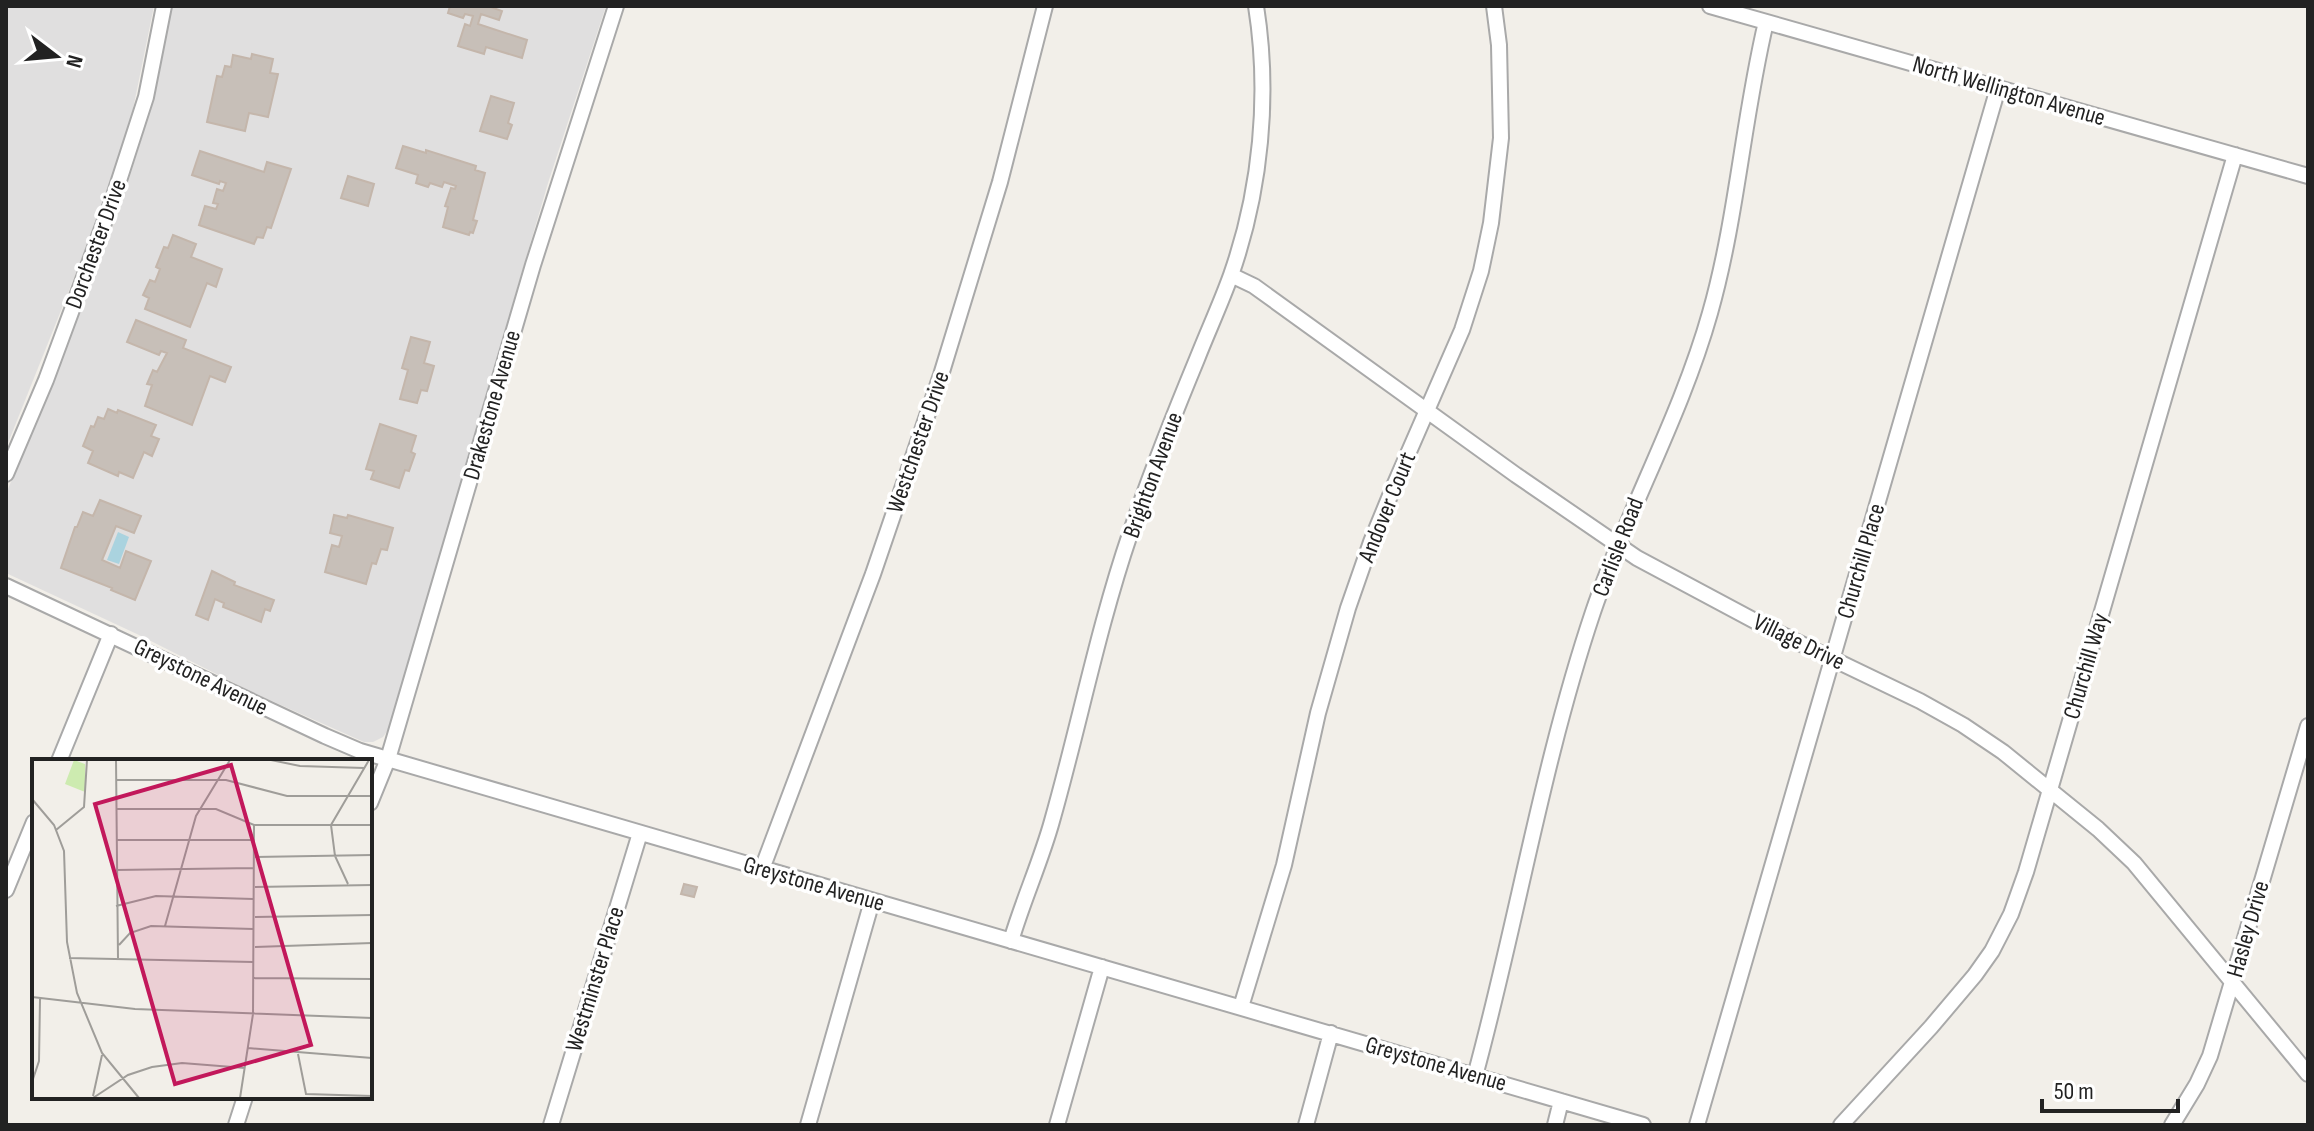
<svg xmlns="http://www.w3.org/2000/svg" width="2314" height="1131" font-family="'Sofia Sans Condensed',sans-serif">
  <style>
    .residential { fill: #e0dfdf }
    .water { fill: #aad3df }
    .building { fill: #c7bfb8; stroke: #c4b6ab; stroke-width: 2 }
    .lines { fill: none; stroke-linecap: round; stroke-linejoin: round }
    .minor-casing { stroke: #a9a9a9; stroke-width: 18 }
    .minor { stroke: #fff; stroke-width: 14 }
    .labels { text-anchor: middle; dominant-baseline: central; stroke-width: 7; stroke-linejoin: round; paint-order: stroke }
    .street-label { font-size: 24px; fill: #222; stroke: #fff }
    .inset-road { fill: none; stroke: #9f9d99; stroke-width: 2 }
    .view { fill: #c2185b; fill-opacity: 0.15; stroke: #c2185b; stroke-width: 4 }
    .inset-edge { fill: none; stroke: #222; stroke-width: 4 }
  </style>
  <rect width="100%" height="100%" fill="#f2efe9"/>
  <path class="residential" d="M6,6H154L133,109L104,203L6,448Z
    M172,6H606L548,183L388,730L383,737L373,742H364L256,694L139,635L6,573V494L85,299L120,208L146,124Z"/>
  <path class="water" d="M118,532L129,537L119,564L107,560Z"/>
  <path class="building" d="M450,6H488L502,11L499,20L481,14L478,24L527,40L522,58L486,47L484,54L458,46L465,24L470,26L473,16L465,14L463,18L448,13Z
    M252,54L273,59L270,73L278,74L268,117L249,113L245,131L207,122L217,76L222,77L225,66L231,67L233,55L251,59Z
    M491,96L514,103L508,123L512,125L507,139L480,131Z
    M403,146L426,153V150L476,166L475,170L485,173L473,220L477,221L473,233L470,232L469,235L443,227L448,207L445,206L451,188L455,189L456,186L444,182L442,187L430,183L428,187L416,183L418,175L396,168Z
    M200,151L264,172L267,162L291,169L271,228L267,227L263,238L257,237L254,244L199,225L205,206L216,209L218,204L213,203L217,189L223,191L226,183L220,181L219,184L192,175Z
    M348,176L374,184L368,206L341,198Z
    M173,235L196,244L191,257L222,269L216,287L207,283L190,327L145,309L149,298L143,295L150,280L155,282L160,269L156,267L164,247L168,248Z
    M136,320L186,340L183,348L231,367L225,382L210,376L192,425L145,406L152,385L147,384L153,370L157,372L167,353L161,351L159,355L127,342Z
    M411,337L430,342L424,363L434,366L427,391L421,390L417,403L400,399L408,370L402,368Z
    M108,409L117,413L118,410L156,425L151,436L159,439L152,456L144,452L133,478L119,472L118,476L88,463L93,451L83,446L91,426L94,427L98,417L104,419Z
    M380,424L416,436L411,452L415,454L409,471L405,470L399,488L371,479L374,471L366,469Z
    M100,500L141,516L134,533L116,526L102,560L120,568L126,551L151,561L135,600L111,590L112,588L61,568L75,527H77L83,512L93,516Z
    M334,515L347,518L348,515L393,528L387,550L381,549L376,564L372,563L366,584L325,572L332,545L339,547L342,536L330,533Z
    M212,571L235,582L234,585L274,600L270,611L265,609L261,622L223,607L224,603L215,599L208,620L196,615Z
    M684,884L697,887L694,897L681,894Z"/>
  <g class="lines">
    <defs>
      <path id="minor" d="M1710,6L2308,176
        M1231,275L1254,286L1516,475L1637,558L1768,628L1920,701L1963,725L2003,752L2098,829L2134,863L2308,1074
        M6,474L46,380L114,196L146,97L164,6
        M6,586L325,736L360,751L1643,1125
        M59,761L111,634
        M370,803L388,759L533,265L616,6
        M762,869L873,574L941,375L1000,182L1045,6
        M6,890L34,822
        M1011,941C1023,900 1041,861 1052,821C1079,726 1098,628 1130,534C1150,475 1173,417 1197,359C1208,331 1221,303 1231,275C1261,190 1270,94 1256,6
        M1241,1007L1284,865L1318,713L1348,608L1371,542L1394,486L1462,330L1481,271L1491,223L1501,138L1499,45L1494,6
        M1475,1076C1517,922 1542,764 1593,612C1627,511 1681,416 1710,313C1737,218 1743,118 1766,22
        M236,1125L245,1097
        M551,1125L640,833
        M808,1125L872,901
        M1057,1125L1102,967
        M1306,1125L1331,1033
        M1555,1125L1561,1101
        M1697,1125L1998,88
        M1841,1125L1931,1027L1975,975L1992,951L2011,914L2026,872L2235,155
        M2172,1125L2197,1084L2210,1056L2308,726"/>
    </defs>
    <use href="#minor" class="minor-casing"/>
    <use href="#minor" class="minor"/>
  </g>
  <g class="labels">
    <g class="street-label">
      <text transform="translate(2009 91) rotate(16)">North Wellington Avenue</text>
      <text transform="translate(96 244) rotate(-70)">Dorchester Drive</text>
      <text transform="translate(492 405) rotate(-74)">Drakestone Avenue</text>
      <text transform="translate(918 442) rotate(-71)">Westchester Drive</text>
      <text transform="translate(1153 475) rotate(-70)">Brighton Avenue</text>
      <text transform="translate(1387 507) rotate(-68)">Andover Court</text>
      <text transform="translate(1618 547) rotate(-69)">Carlisle Road</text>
      <text transform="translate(1861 561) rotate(-74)">Churchill Place</text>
      <text transform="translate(1799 642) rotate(26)">Village Drive</text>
      <text transform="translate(2086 666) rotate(-74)">Churchill Way</text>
      <text transform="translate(201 677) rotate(26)">Greystone Avenue</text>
      <text transform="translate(814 884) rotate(16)">Greystone Avenue</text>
      <text transform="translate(2248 929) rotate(-74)">Hasley Drive</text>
      <text transform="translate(595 979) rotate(-73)">Westminster Place</text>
      <text transform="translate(1436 1064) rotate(16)">Greystone Avenue</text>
    </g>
  </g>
  <g transform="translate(32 759)">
    <rect width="340" height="340" fill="#f2efe9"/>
    <path d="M42,1L53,5V33L33,25Z" fill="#cdebb0"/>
    <path class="inset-road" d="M84,1L86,199M239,1L268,7L332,9M84,21H194L255,37H340M0,40L22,66L32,92L35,183L45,234L70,294L107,339M84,50H184L222,66H340M24,71L52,48L55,1M84,81H222M223,98L340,96M84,111L222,109M316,125L303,97L299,66L337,1M223,128L340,126M84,147L124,137L221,140M223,158L340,156M133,167L164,57L198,1M87,186L98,174L119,167L221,170M223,188L340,184M37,199L221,203M221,219L340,220M0,238L103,250L340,259M216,289L340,299M266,295L274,335L340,337M0,323L7,302L8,240M61,337L70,296M61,339L96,316L120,308L150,304L213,309M208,339L221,255L222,66"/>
    <path class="view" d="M199,6L279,286L143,325L63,45Z"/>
    <rect width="340" height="340" class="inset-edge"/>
  </g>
  <rect width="2314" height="1131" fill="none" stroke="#222222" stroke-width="16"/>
  <g transform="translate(56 56) rotate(106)" stroke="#ffffff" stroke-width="6" paint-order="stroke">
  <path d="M0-6L14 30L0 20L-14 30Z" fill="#222222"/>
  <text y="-12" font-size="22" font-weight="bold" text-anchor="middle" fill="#222222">N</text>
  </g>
  <path d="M2042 1099v12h136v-12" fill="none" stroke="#222222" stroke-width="4"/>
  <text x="2054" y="1099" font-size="24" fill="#222222" stroke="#ffffff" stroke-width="6" paint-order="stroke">50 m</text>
</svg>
